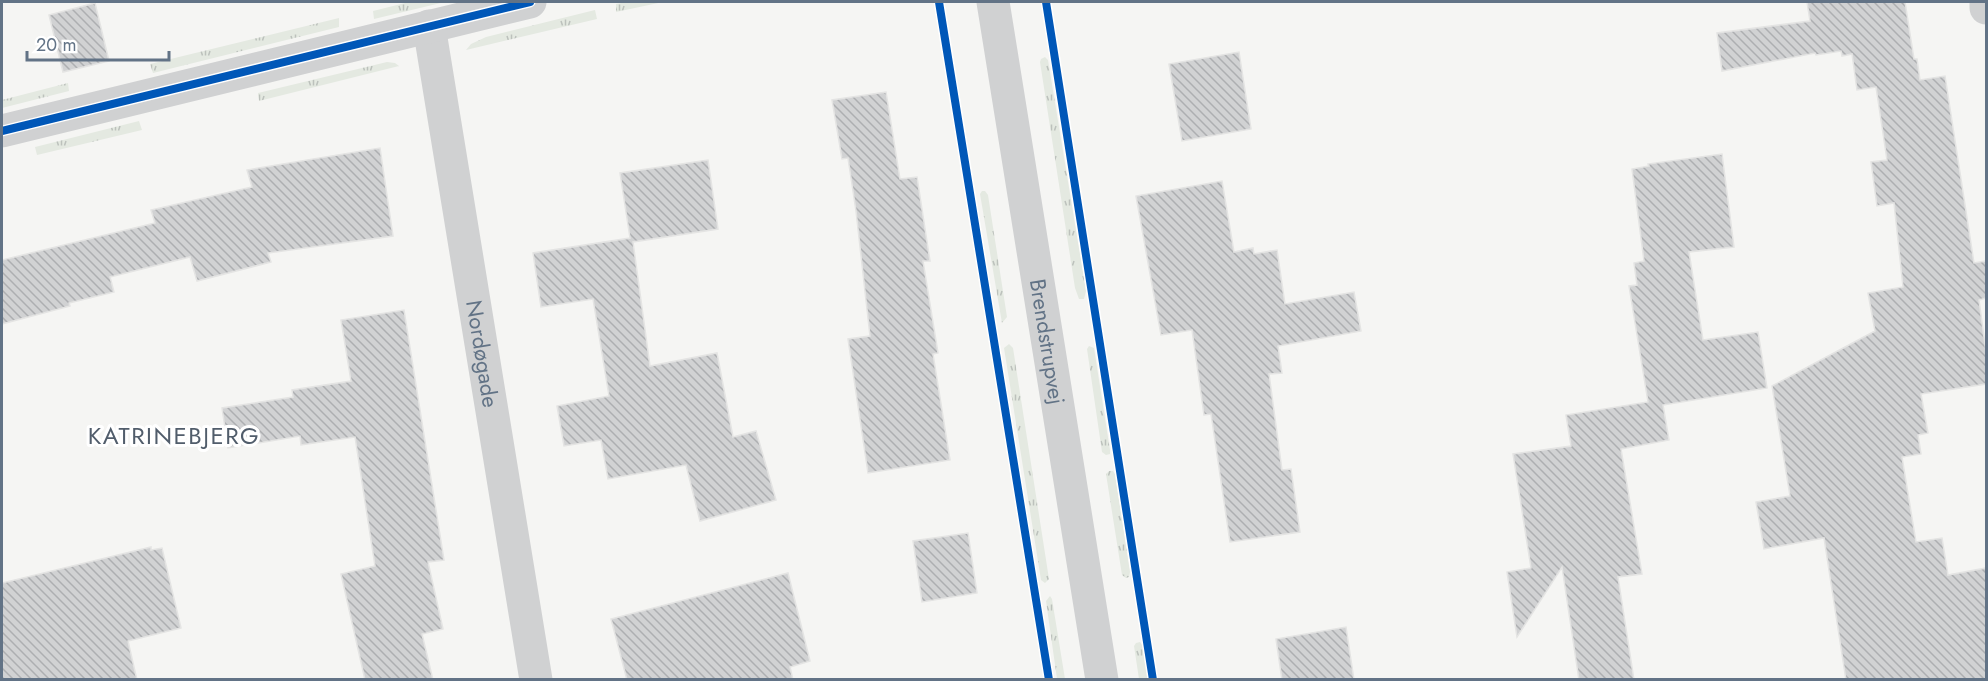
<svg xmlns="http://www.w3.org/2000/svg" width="1988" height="681" font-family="Jost,sans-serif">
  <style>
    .grass { fill: url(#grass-tufts) }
    .building { fill: url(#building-back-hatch); stroke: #e4e4e3; stroke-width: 1.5 }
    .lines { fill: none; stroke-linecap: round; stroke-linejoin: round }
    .minor { stroke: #d0d1d2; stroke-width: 33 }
    .cycleway-casing { stroke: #fff; stroke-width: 11 }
    .cycleway { stroke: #0057b8; stroke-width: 8 }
    .labels { text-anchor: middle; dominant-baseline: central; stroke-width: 6; stroke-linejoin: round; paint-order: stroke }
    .street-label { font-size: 22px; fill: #627386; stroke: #fff }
    .neighbourhood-label { font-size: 24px; letter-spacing: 1.5px; fill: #515d6b; stroke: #fff }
  </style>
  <defs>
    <pattern id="grass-tufts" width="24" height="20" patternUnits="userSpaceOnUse" patternTransform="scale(1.5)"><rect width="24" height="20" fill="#e4e9e1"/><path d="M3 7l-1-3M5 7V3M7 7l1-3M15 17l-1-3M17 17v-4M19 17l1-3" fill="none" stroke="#bcc1bc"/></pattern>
    <pattern id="building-back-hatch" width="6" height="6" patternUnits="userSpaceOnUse" patternTransform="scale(1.5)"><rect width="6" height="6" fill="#d1d2d3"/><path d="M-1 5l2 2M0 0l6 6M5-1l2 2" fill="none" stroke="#adafb1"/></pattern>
  </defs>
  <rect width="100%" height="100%" fill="#f5f5f3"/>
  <path class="grass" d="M409,2H445L374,19L373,11Z
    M627,2H663L616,12V4Z
    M595,10L597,19L466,50L471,44L486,37Z
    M339,18V27L153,73L150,64Z
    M1045,57L1048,60L1086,291L1084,299H1079L1075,288L1040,62L1041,59Z
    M387,62L395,63L399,66L259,101L258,93Z
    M68,83L69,91L2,108V100Z
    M139,121L142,130L37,155L35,147Z
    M982,191H985L988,195L1007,317L1002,323L980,194Z
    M1009,344L1013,348L1049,579L1045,583L1041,580L1004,348Z
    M1089,346L1094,348L1110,450V454L1106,455L1102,452L1087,349Z
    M1109,471H1113L1115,474L1130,572L1129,577L1126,578L1122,575L1106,474Z
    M1050,596L1052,599L1065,679H1057L1046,601Z
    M1140,642L1143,646L1148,679H1139L1134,646L1136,643Z"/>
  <path class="building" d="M1807,2H1905L1914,59H1917L1920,80L1945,76L1974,263L1986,261V298L1979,300L1986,352V384L1921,394L1928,433L1918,435L1921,454L1902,457L1916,542L1942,538L1948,575L1986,568V680H1846L1824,538L1764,549L1756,502L1790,496L1772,386L1875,331L1868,293L1903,287L1894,203L1877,206L1871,162L1887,160L1876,87L1857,90L1852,54L1842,56L1841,51L1816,55L1815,53L1722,71L1717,33L1810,21Z
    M95,3L109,61L63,72L49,15Z
    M1239,52L1251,129L1182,141L1169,64Z
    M886,92L900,179L917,177L930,261H923L938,353L933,354L950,460L868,473L848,339L870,336L856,211L848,158L842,159L832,100Z
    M380,148L393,236L268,253L271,262L197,281L190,257L110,277L114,292L69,303L70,306L2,324V260L155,223L151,210L252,187L247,170Z
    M1722,154L1734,247L1689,252L1703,340L1758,332L1767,388L1663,405L1669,440L1621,449L1642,574L1618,577L1634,680H1579L1562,567L1517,637L1507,572L1531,568L1513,454L1571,446L1566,415L1648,402L1629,286L1637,285L1634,263L1644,261L1632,169L1649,166L1648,164Z
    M708,160L718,229L633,242L650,366L717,353L733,437L756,431L776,500L700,521L686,465L608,479L601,440L564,446L557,406L609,396L593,299L541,307L533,253L630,238L620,173Z
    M1222,181L1234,252L1253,248L1254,254L1277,250L1285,304L1354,292L1361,331L1278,346L1282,373L1269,374L1282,470L1291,469L1300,532L1230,542L1211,414L1204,415L1192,330L1161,335L1136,196Z
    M404,310L444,560L428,562L443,629L422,634L433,680H365L341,574L375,566L355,437L301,445L300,436L228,448L222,408L293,397L292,390L351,381L341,320Z
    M968,533L977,593L922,602L913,541Z
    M151,547V550L162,548L181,628L128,641L137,680H2V583Z
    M788,573L810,661L790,667L793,680H627L611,619Z
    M1346,627L1354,680H1282L1276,639Z"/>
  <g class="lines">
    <g class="minor">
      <path id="s1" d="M993,2L1102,680"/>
      <path d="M1986,2V8"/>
      <path id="s2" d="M429,26L536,680"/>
      <path d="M2,131L530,2"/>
    </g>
    <defs>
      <path id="cycleway" d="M939,2L1049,680
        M1046,2L1153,680
        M2,131L530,2"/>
    </defs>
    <use href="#cycleway" class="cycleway-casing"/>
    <use href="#cycleway" class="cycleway"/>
  </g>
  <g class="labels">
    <g class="street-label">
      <text stroke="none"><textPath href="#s1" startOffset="344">Brendstrupvej</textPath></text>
      <text stroke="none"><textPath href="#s2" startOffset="332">Nordøgade</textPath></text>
    </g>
    <g class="neighbourhood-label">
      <text x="174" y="435">KATRINEBJERG</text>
    </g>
  </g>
  <rect width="1988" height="681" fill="none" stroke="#627386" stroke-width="6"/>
  <path d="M27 51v9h142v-9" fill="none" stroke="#627386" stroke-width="3"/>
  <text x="36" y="51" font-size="18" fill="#627386" stroke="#ffffff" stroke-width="4.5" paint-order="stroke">20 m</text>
</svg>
